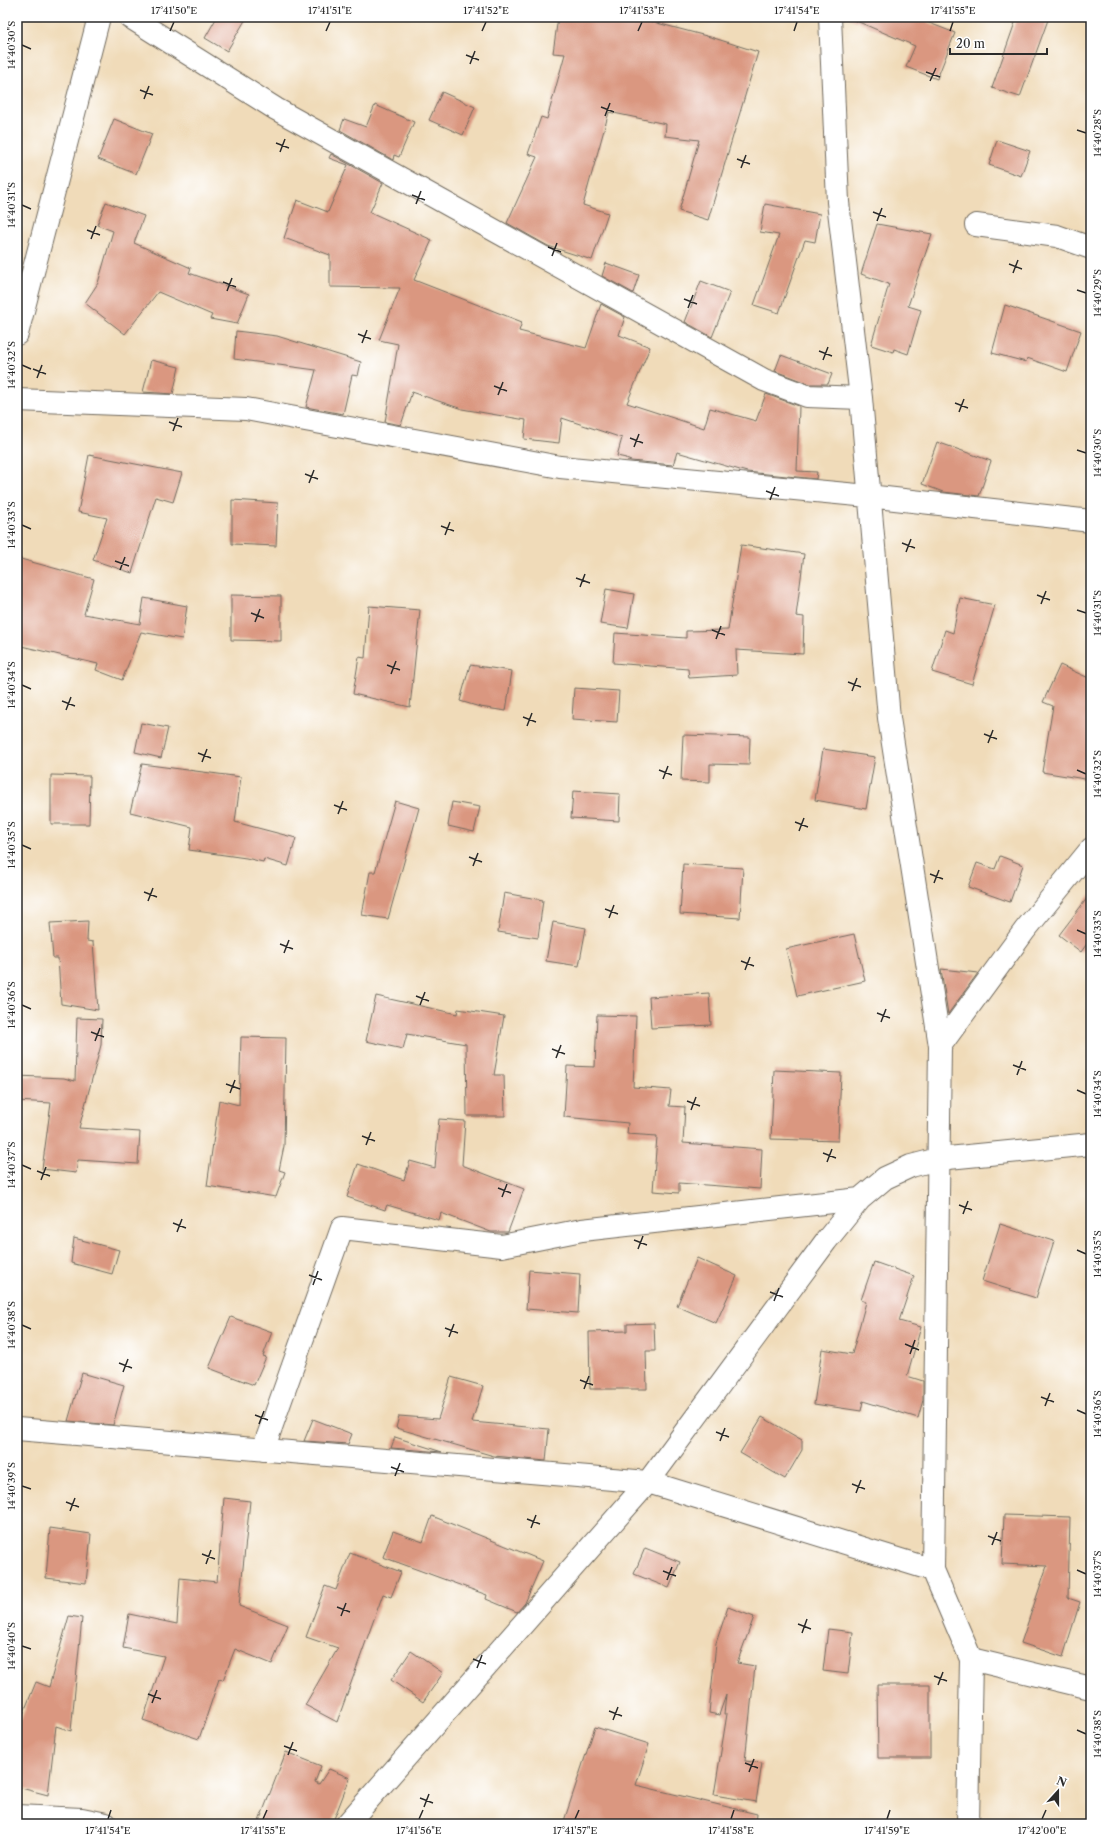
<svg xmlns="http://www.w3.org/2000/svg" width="1108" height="1841" font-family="'Libre Caslon Text',serif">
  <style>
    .building { fill: #da9780 }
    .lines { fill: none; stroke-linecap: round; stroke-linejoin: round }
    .street-casing { stroke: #70695d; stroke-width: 24 }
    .street { stroke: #fff; stroke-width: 22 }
    .ticks { fill: none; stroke: #2b2b2b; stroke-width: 1.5 }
    .neatline { fill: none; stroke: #2b2b2b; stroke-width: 1.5 }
    .ticks-label { font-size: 10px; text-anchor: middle; fill: #2b2b2b }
  </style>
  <rect width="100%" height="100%" fill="#fff"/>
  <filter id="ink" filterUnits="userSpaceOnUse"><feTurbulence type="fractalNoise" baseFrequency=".025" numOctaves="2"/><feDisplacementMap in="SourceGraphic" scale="8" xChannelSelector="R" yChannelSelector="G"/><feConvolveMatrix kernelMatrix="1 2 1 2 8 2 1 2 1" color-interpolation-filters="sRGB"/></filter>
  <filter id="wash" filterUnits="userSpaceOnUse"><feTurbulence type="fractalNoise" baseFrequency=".012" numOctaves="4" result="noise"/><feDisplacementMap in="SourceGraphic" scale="16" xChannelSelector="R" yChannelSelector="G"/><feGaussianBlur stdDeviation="0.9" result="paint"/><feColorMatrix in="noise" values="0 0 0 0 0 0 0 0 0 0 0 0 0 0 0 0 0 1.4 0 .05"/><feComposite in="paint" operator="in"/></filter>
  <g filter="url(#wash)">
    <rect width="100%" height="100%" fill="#f0dbb9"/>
    <g id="blocks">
      <path class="building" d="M217,17H247L227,51L205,38Z
        M558,17H634L714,38L758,52L708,220L679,211L699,140L665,136L666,124L609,112L583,205L608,213L592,260L548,246L507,223L537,157L528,154L541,117L547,119L565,54L553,53Z
        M847,17H914L955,33L937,79L906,67L915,46Z
        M1017,17H1049L1020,97L992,88Z
        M442,92L475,107L463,135L429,120Z
        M375,105L414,122L399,157L394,155L393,160L340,130L344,119L366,127Z
        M114,119L152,134L136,174L98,159Z
        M997,140L1030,151L1021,176L989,165Z
        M331,154L383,183L370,212L432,240L414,280L522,322L519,331L586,348L601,304L625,317L619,335L650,347L627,403L704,428L710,408L756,421L766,394L799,406L797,471L817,472L816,479L747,472L677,452L673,465L631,461L626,459V458L617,456L622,438L562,418L559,443L524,439L526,420L462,409L412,392L401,425L385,422L398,344L379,340L400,288L330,287V255L284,238L297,200L328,212L348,165L329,158Z
        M106,202L144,216L134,243L191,268L189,273L249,294L237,324L210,319L212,315L158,292L125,334L85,303L98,283L113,231L97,225Z
        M765,204L820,214L815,242L805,240L779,313L754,305L779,235L760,232Z
        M877,224L932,234L908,306L921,310L908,354L894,349L893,352L871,345L889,284L861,274Z
        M606,263L639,275L633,293L602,276Z
        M701,281L730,292L712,337L685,322Z
        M1005,305L1081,331L1067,372L1027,358L1026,362L992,353Z
        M236,331L277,336L361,362L358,376L352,375L343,414L306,407L316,370L234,359Z
        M781,355L832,374L828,384H809L775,371Z
        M151,360L179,367L173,394L143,392Z
        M937,442L991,461L979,496L943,492L922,484Z
        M89,455L182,473L173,502L156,497L132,573L93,560L107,518L78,512Z
        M232,500L278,503L276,546L232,544Z
        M741,545L804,554L796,616L804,617L803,654L736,650L737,675L689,678L688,669L613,663L615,633L686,638V631L728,630Z
        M17,558L94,579L84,614L140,624L144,598L187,606L182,639L141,632L122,680L96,670L98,664L17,645Z
        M606,589L634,594L628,628L600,624Z
        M231,595L281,596V641L231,640Z
        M960,598L995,605L972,684L932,672L945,630L953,633Z
        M369,606L420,610L410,707L353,694L359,657L365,658Z
        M470,665L512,671L506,711L480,707L460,701Z
        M1060,665L1091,679V780L1042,772L1053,706L1043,702Z
        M574,688L619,691L617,722L572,719Z
        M141,723L168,728L161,758L135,752Z
        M683,735L750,737L749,765L710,764V782L681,781Z
        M823,749L875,757L866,809L815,800Z
        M142,764L241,777L235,822L296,838L288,866L264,859L263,862L246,858L189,850L192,827L130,812Z
        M51,775L90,776L89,824H51Z
        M573,791L620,794L619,821L571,818Z
        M395,801L419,808L388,919L362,915L370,872H375Z
        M452,802L480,807L474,832L448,826Z
        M1000,856L1023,865L1010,902L968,887L977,863L995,869Z
        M683,864L743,868L740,918L680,914Z
        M504,893L543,900L538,938L498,932Z
        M1091,893V938L1081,952L1059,935Z
        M88,921L87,941L93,942L98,1010L61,1004L58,958H53L50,923Z
        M553,922L586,928L579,966L546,961Z
        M854,934L865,981L797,996L786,949Z
        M941,969L978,973L948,1014Z
        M709,993L711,1025L651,1028L649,997Z
        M376,996L457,1014L458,1009L504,1016L494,1075H504L505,1116H467L466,1044L407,1034L403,1049L366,1041Z
        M597,1015L636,1016L633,1087L671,1090L669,1106L685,1107L683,1143L762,1149L760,1189L679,1183V1193L653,1191L657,1136L627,1134L628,1123L564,1117L567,1066L595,1067Z
        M77,1018L102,1019L101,1045L79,1128L140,1132L138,1164L78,1160L76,1173L42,1169L51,1103L17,1101V1076L64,1078L75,1081Z
        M241,1037L286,1038L284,1146L279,1170L285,1172L276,1197L207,1186L219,1100L239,1105Z
        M774,1070L841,1073L838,1141L771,1139Z
        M439,1119L465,1121L462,1165L524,1189L508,1232H491L441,1213L439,1220L387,1205L385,1210L347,1197L358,1164L404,1180L410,1161L435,1168Z
        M1000,1224L1054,1241L1036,1298L982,1281Z
        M74,1238L119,1250L112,1274L71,1263Z
        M697,1258L737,1276L716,1323L677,1306Z
        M874,1262L914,1276L899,1321L921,1327L907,1376L923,1381V1400L918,1418L863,1401L861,1411L814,1404L822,1349L852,1354L866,1302L861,1300Z
        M529,1270L580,1274L578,1313L526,1309Z
        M231,1317L272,1332L263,1356L266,1357L254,1385L209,1368Z
        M654,1323L655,1351H646L647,1389H590L589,1332L627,1331V1324Z
        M82,1373L124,1385L113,1425L68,1421Z
        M451,1377L483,1386L472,1422L549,1429L546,1461L494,1456L396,1428L399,1416L438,1419Z
        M762,1417L802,1440V1450L785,1479L740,1453Z
        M313,1419L352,1434L348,1444L304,1441Z
        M395,1437L442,1452L391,1448Z
        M224,1498L250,1501L239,1606L288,1625L272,1664L235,1649L223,1680L219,1679L199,1739L143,1720L164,1656L123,1648L129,1614L177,1624L180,1578L217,1582Z
        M1004,1515L1070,1517L1068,1598L1080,1602L1063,1657L1021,1643L1047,1566L1002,1564Z
        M432,1516L543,1561L525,1603L517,1612L486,1599L487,1595L383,1557L393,1531L423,1542Z
        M50,1528L91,1534L86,1583L46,1578Z
        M645,1548L680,1562L669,1588L634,1574Z
        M350,1553L401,1572L391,1597L383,1594L337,1722L305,1705L338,1648L306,1637L325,1586L336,1590Z
        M728,1607L754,1617L737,1663L755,1666L745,1761L762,1763L756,1802L714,1795L727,1714H724L726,1695L719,1715L709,1713L716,1643Z
        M69,1616L82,1618L71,1731L56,1726L48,1795L17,1787V1729L36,1682L49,1687Z
        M828,1629L853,1632L848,1674L823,1671Z
        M411,1651L443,1673L423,1702L391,1680Z
        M877,1685H930V1758H878Z
        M595,1727L649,1744L636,1785L757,1814L756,1824H563Z
        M286,1752L321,1766L315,1782L319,1784L329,1769L350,1778L332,1824H258Z"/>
    </g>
  </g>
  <g filter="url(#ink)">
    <use href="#blocks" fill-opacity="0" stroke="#70695d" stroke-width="1"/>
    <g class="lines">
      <defs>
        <path id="street" d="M130,17L276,109L764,380L807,396L861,398
          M830,17L838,202L861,398L889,718L940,1046
          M976,225L1057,236L1091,248
          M17,334L99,17
          M17,400L246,409L560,467L868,496L1091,521
          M17,1429L648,1482L933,1570
          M263,1450L342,1228L502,1246L582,1230L860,1199
          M971,1659L1091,1688
          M17,1816L82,1819L106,1824
          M347,1824L648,1482L826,1241L860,1199L885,1178L911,1166L938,1159L1091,1144
          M968,1824L971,1659L933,1570L940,1046L1025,930L1091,849"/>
      </defs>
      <use href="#street" class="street-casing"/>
      <use href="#street" class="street"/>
    </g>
  </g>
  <path class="ticks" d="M170,31L174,22M326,31L330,22M482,31L486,22M638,31L642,22M794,31L797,22M950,31L953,22M22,45L31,49M466,55L479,60M470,64L475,51M926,72L940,77M930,81L936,68M140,90L153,95M144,99L149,86M601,107L614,112M605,116L610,103M1077,130L1086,133M276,143L289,148M280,152L285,139M737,159L750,164M741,168L746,155M412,195L425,200M416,204L421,191M22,205L31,209M873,212L886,217M877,221L882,208M87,230L100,235M91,239L96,226M548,247L561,252M552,256L557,243M1009,264L1022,269M1013,273L1018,260M223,282L236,287M1077,290L1086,293M227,291L232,278M684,299L697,304M688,308L693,295M358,334L371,339M362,343L367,330M819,351L832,356M823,360L828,347M22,365L31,369M33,369L46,374M37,378L42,365M494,386L507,391M498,395L503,382M955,403L968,408M959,412L964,399M169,422L182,427M173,431L178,418M630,438L643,443M634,447L639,434M1077,450L1086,453M305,474L318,479M309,483L314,470M766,491L779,496M770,500L775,487M22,525L31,529M441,526L454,531M445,535L450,522M902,543L915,548M906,552L911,539M115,561L129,566M120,570L125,557M576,578L590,583M580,587L585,574M1037,595L1050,600M1041,604L1046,591M1077,610L1086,613M251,613L264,618M255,622L260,609M712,630L725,635M716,639L721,626M387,665L400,670M391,674L396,661M848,682L861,687M22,685L31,689M852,691L857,678M62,701L75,706M66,710L71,697M523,717L536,722M527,726L532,713M984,734L997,739M988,743L993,730M198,753L211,758M202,762L207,749M659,770L672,775M1077,770L1086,774M663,779L668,766M334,805L347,810M338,814L343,801M795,822L808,827M799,831L804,818M22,845L31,849M469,857L482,862M473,866L478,853M930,874L943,879M934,883L939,870M144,892L157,897M148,901L153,888M605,909L618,914M609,918L614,905M1077,930L1086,934M280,944L293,949M284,953L289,940M741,961L754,966M745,970L750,957M416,996L429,1001M22,1005L31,1009M420,1005L425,992M877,1013L890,1018M881,1022L886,1009M91,1032L104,1037M95,1041L100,1028M552,1049L565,1054M556,1058L561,1045M1013,1065L1026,1070M1017,1075L1022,1061M226,1084L240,1089M1077,1090L1086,1094M230,1093L235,1080M687,1101L700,1106M691,1110L696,1097M362,1136L375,1141M366,1145L371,1132M823,1153L836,1158M827,1162L832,1149M22,1165L31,1169M37,1171L50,1176M41,1180L46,1167M498,1188L511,1193M502,1197L507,1184M959,1205L972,1210M963,1214L968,1201M173,1223L186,1228M177,1232L182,1219M634,1240L647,1245M638,1249L643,1236M1077,1250L1086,1254M309,1275L322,1280M313,1285L318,1271M770,1292L783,1297M774,1301L779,1288M22,1325L31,1329M445,1328L458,1333M449,1337L454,1324M905,1344L919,1350M910,1354L915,1340M119,1363L132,1368M123,1372L128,1359M580,1380L593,1385M584,1389L589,1376M1041,1397L1054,1402M1045,1406L1050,1393M1077,1410L1086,1414M255,1415L268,1420M259,1424L264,1411M716,1432L729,1437M720,1441L725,1428M391,1467L404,1472M395,1476L400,1463M852,1484L865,1489M22,1486L31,1489M856,1493L861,1480M66,1502L79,1507M70,1511L75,1498M527,1519L540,1524M531,1528L536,1515M988,1536L1001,1541M992,1545L997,1532M202,1554L215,1559M206,1564L211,1550M1077,1570L1086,1574M663,1571L676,1576M667,1580L672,1567M337,1607L350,1612M341,1616L346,1603M798,1624L811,1629M802,1633L807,1619M22,1646L31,1649M473,1659L486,1664M477,1668L482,1655M934,1676L947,1681M938,1685L943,1672M148,1694L161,1699M152,1703L157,1690M609,1711L622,1716M613,1720L618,1707M1077,1730L1086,1734M284,1746L297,1751M288,1755L293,1742M745,1763L758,1768M749,1772L754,1759M420,1798L433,1803M424,1807L429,1794M108,1819L111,1810M263,1819L267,1810M419,1819L423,1810M575,1819L579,1810M731,1819L734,1810M887,1819L890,1810M1042,1819L1046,1810"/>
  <rect width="1108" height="1841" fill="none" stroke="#fff" stroke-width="44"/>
  <g transform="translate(1058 1791) rotate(21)" stroke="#ffffff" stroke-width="3" paint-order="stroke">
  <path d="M0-3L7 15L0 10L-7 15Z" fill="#2b2b2b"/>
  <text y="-6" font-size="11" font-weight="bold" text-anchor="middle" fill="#2b2b2b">N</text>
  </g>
  <path d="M950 48v6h97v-6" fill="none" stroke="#2b2b2b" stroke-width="2"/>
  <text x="956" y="48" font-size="12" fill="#2b2b2b" stroke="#ffffff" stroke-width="3" paint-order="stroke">20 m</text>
  <rect x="22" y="22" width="1064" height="1797" class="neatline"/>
  <g class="ticks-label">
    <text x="174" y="14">17°41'50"E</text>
    <text x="330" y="14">17°41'51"E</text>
    <text x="486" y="14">17°41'52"E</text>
    <text x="642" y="14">17°41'53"E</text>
    <text x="797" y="14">17°41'54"E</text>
    <text x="953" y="14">17°41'55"E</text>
    <text transform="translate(11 45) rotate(-90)" y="4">14°40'30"S</text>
    <text transform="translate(1097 133) rotate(-90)" y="4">14°40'28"S</text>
    <text transform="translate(11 205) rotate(-90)" y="4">14°40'31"S</text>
    <text transform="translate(1097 293) rotate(-90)" y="4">14°40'29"S</text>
    <text transform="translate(11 365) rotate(-90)" y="4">14°40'32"S</text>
    <text transform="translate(1097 453) rotate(-90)" y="4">14°40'30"S</text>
    <text transform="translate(11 525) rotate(-90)" y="4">14°40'33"S</text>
    <text transform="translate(1097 613) rotate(-90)" y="4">14°40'31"S</text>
    <text transform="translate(11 685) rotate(-90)" y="4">14°40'34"S</text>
    <text transform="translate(1097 774) rotate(-90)" y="4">14°40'32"S</text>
    <text transform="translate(11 845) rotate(-90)" y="4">14°40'35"S</text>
    <text transform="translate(1097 934) rotate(-90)" y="4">14°40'33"S</text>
    <text transform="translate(11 1005) rotate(-90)" y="4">14°40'36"S</text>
    <text transform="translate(1097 1094) rotate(-90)" y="4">14°40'34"S</text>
    <text transform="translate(11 1165) rotate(-90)" y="4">14°40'37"S</text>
    <text transform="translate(1097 1254) rotate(-90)" y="4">14°40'35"S</text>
    <text transform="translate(11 1325) rotate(-90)" y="4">14°40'38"S</text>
    <text transform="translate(1097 1414) rotate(-90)" y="4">14°40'36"S</text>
    <text transform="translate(11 1486) rotate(-90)" y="4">14°40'39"S</text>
    <text transform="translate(1097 1574) rotate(-90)" y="4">14°40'37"S</text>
    <text transform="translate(11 1646) rotate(-90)" y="4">14°40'40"S</text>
    <text transform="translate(1097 1734) rotate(-90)" y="4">14°40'38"S</text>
    <text x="108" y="1834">17°41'54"E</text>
    <text x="263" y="1834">17°41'55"E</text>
    <text x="419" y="1834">17°41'56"E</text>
    <text x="575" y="1834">17°41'57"E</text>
    <text x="731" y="1834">17°41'58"E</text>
    <text x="887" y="1834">17°41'59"E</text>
    <text x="1042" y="1834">17°42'00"E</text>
  </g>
</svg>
